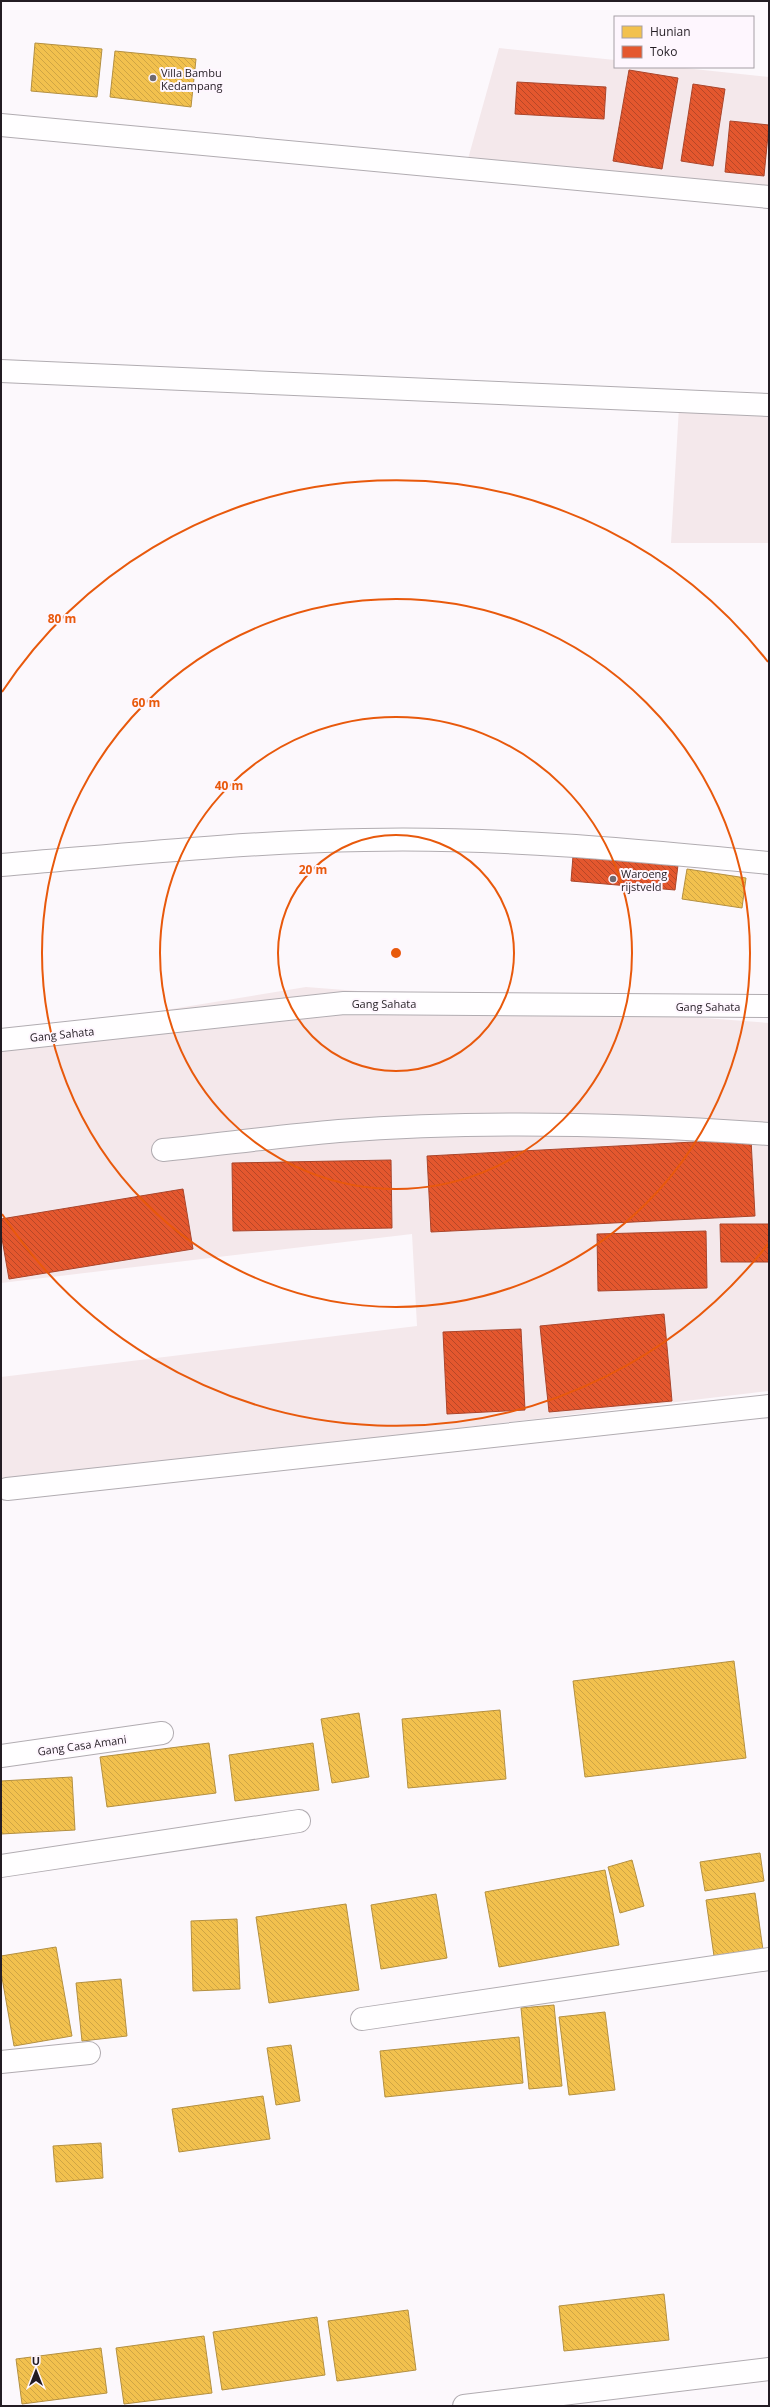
<svg xmlns="http://www.w3.org/2000/svg" width="770" height="2407" font-family="'Open Sans',sans-serif">
  <style>
    .commercial { fill: #f4e8eb }
    .homes { fill: url(#homes-back-hatch); stroke: #b49041 }
    .shops { fill: url(#shops-back-hatch); stroke: #aa452b }
    .lines { fill: none; stroke-linecap: round; stroke-linejoin: round }
    .minor-casing { stroke: #b1acb1; stroke-width: 24 }
    .minor { stroke: #fffeff; stroke-width: 22 }
    .ring { fill: none; stroke: #e8590c; stroke-width: 2 }
    .poi-dot { fill: #6f696f; stroke: #fef6fe; stroke-width: 1.5 }
    .labels { text-anchor: middle; dominant-baseline: central; stroke-width: 4; stroke-linejoin: round; paint-order: stroke }
    .poi-label { font-size: 11px; fill: #231c23; stroke: #fef6fe; text-anchor: start }
    .street-label { font-size: 11px; fill: #231c23; stroke: #fef6fe }
    .centre { fill: #e8590c; stroke: #fef6fe; stroke-width: 2 }
    .ring-label { font-size: 12px; text-anchor: middle; font-weight: bold; fill: #e8590c; stroke: #fef6fe; stroke-width: 4; stroke-linejoin: round; paint-order: stroke }
  </style>
  <defs>
    <pattern id="homes-back-hatch" width="6" height="6" patternUnits="userSpaceOnUse"><rect width="6" height="6" fill="#f2c14e"/><path d="M-1 5l2 2M0 0l6 6M5-1l2 2" fill="none" stroke="#cfa544"/></pattern>
    <pattern id="shops-back-hatch" width="6" height="6" patternUnits="userSpaceOnUse"><rect width="6" height="6" fill="#e4572e"/><path d="M-1 5l2 2M0 0l6 6M5-1l2 2" fill="none" stroke="#b84727"/></pattern>
  </defs>
  <rect width="100%" height="100%" fill="#fcf8fc"/>
  <path class="commercial" d="M499,48L615,60V67H675L769,77V199L466,166Z
    M679,407L769,410V543H671Z
    M306,987L769,1023V1391L1,1483V1377L417,1326L412,1234L1,1283V1037Z"/>
  <path class="homes" d="M35,43L102,49L97,97L31,91Z
    M115,51L196,59L191,107L110,97Z
    M687,869L746,878L742,908L682,899Z
    M734,1661L746,1758L585,1777L573,1681Z
    M500,1710L506,1779L408,1788L402,1719Z
    M359,1713L369,1777L332,1783L321,1719Z
    M209,1743L216,1793L107,1807L100,1757Z
    M313,1743L319,1790L235,1801L229,1755Z
    M72,1777L75,1830L1,1834V1781Z
    M760,1853L764,1881L705,1891L700,1862Z
    M632,1860L644,1906L620,1913L608,1867Z
    M605,1870L619,1945L499,1967L485,1892Z
    M755,1893L763,1950L714,1956L706,1900Z
    M436,1894L447,1958L381,1969L371,1905Z
    M346,1904L359,1990L269,2003L256,1917Z
    M237,1919L240,1989L193,1991L191,1921Z
    M56,1947L72,2036L14,2046L1,1972V1956Z
    M121,1979L127,2036L82,2041L76,1983Z
    M554,2005L562,2086L529,2089L521,2008Z
    M605,2012L615,2090L569,2095L559,2017Z
    M519,2037L523,2083L385,2097L380,2051Z
    M291,2045L300,2101L276,2105L267,2048Z
    M263,2096L270,2139L179,2152L172,2109Z
    M101,2143L103,2178L56,2182L53,2146Z
    M664,2294L669,2340L564,2351L559,2306Z
    M408,2310L416,2370L337,2381L328,2321Z
    M317,2317L325,2375L222,2390L213,2332Z
    M204,2336L212,2393L124,2404L116,2348Z
    M101,2348L107,2393L22,2404L16,2359Z"/>
  <path class="shops" d="M629,70L678,78L662,169L613,161Z
    M517,82L606,87L604,119L515,114Z
    M693,84L725,89L713,166L681,161Z
    M730,121L769,125L764,176L725,172Z
    M573,856L678,865L675,890L571,881Z
    M751,1139L755,1216L431,1232L427,1156Z
    M391,1160L392,1228L233,1231L232,1163Z
    M183,1189L193,1249L9,1279L1,1233V1219Z
    M720,1224H769V1262H721Z
    M706,1231L707,1288L598,1291L597,1234Z
    M664,1314L672,1401L549,1412L540,1326Z
    M521,1329L525,1410L447,1414L443,1332Z"/>
  <g class="lines">
    <defs>
      <path id="minor" d="M1,125L769,197
        M1,371L769,405
        M1,865C122,855 243,842 364,840C499,837 635,850 769,863
        M1,1040L344,1003L769,1006
        M163,1150C222,1144 280,1136 339,1131C482,1120 627,1124 769,1134
        M7,1489L769,1406
        M1,1756L162,1733
        M1,1866L299,1821
        M362,2019L769,1959
        M1,2062L89,2053
        M464,2406L769,2369"/>
    </defs>
    <use href="#minor" class="minor-casing"/>
    <use href="#minor" class="minor"/>
  </g>
  <g class="ring">
    <circle cx="396" cy="953" r="118"/>
    <circle cx="396" cy="953" r="236"/>
    <circle cx="396" cy="953" r="354"/>
    <path d="M768 1244A472 472 0 0 1 2 1214M2 692A472 472 0 0 1 768 662"/>
  </g>
  <g class="poi-dot">
    <circle cx="153" cy="78" r="4"/>
    <circle cx="613" cy="879" r="4"/>
  </g>
  <g class="labels">
    <g class="poi-label">
      <text x="161" y="72">Villa Bambu<tspan x="161" dy="13">Kedampang</tspan></text>
      <text x="621" y="873">Waroeng<tspan x="621" dy="13">rijstveld</tspan></text>
    </g>
    <g class="street-label">
      <text x="384" y="1003">Gang Sahata</text>
      <text x="708" y="1006">Gang Sahata</text>
      <text transform="translate(62 1034) rotate(-6)">Gang Sahata</text>
      <text transform="translate(82 1745) rotate(-8)">Gang Casa Amani</text>
    </g>
  </g>
  <circle cx="396" cy="953" r="6" class="centre"/>
  <g class="ring-label">
    <text x="62" y="623">80 m</text>
    <text x="146" y="707">60 m</text>
    <text x="229" y="790">40 m</text>
    <text x="313" y="874">20 m</text>
  </g>
  <rect width="770" height="2407" fill="none" stroke="#231c23" stroke-width="4"/>
  <rect x="614" y="16" width="140" height="52" fill="#fef6fe" stroke="#a69fa6"/>
  <rect x="622" y="26" width="20" height="12" fill="#f2c14e" stroke="#a69fa6"/>
  <text x="650" y="36" font-size="12" fill="#231c23">Hunian</text>
  <rect x="622" y="46" width="20" height="12" fill="#e4572e" stroke="#a69fa6"/>
  <text x="650" y="56" font-size="12" fill="#231c23">Toko</text>
  <g transform="translate(36 2371)" stroke="#fef6fe" stroke-width="3" paint-order="stroke">
  <path d="M0-3L7 15L0 10L-7 15Z" fill="#231c23"/>
  <text y="-6" font-size="11" font-weight="bold" text-anchor="middle" fill="#231c23">U</text>
  </g>
</svg>
